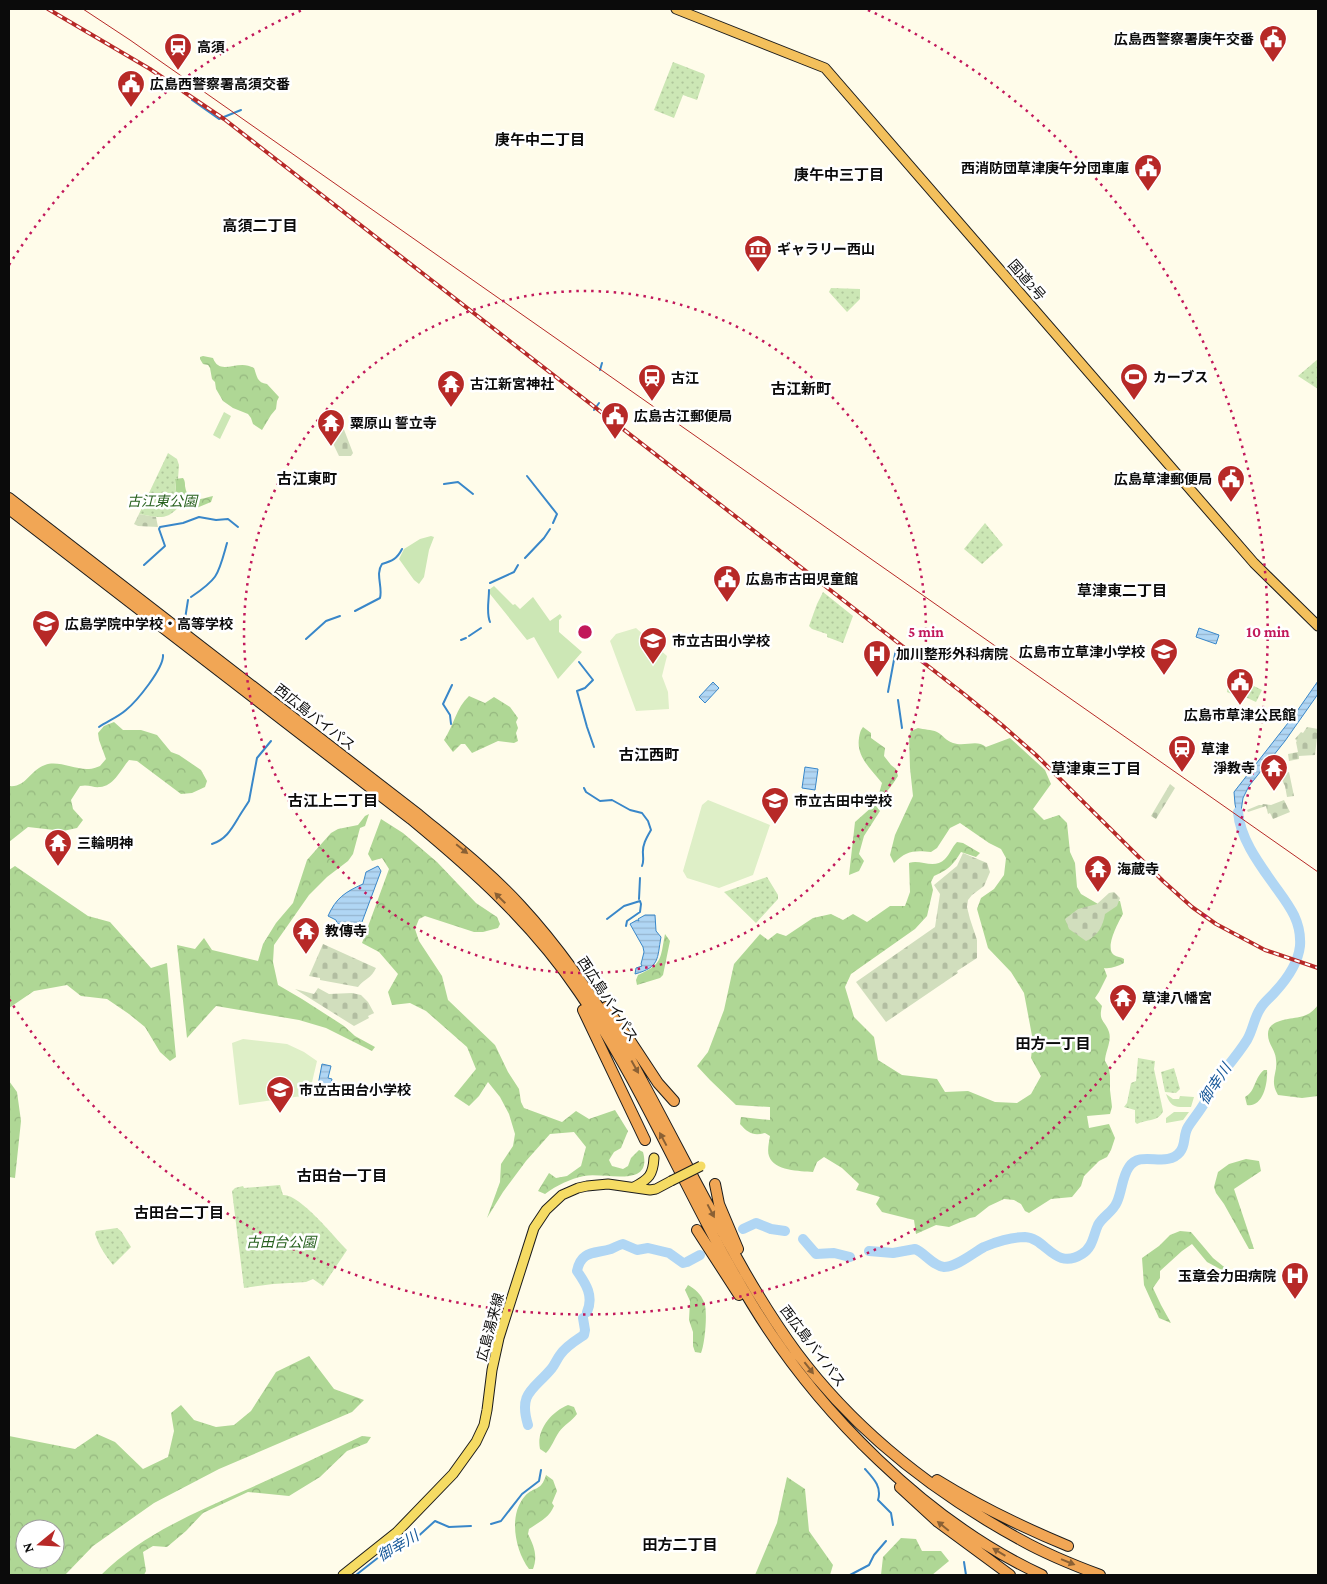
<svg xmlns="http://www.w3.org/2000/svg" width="1327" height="1584" font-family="'Crimson Pro','Noto Sans JP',serif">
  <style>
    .grass { fill: #cce7b5 }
    .forest { fill: url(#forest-crowns); fill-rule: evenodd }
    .cemetery { fill: url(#cemetery-stones) }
    .park { fill: url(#park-dots) }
    .pitch { fill: #deefc7 }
    .water { fill: url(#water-rules); stroke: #3987c9 }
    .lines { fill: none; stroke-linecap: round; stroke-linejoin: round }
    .stream { stroke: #3987c9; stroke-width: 2 }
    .river { stroke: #b0d6f4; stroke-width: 10 }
    .primary-casing { stroke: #1c1c1c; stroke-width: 11 }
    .trunk-casing { stroke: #1c1c1c; stroke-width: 11 }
    .motorway-casing { stroke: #1c1c1c; stroke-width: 12 }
    .primary { stroke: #f5db63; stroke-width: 9 }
    .trunk { stroke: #f3c05c; stroke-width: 9 }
    .motorway { stroke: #f1a655; stroke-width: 10 }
    .tram { stroke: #b72927; stroke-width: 1 }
    .rail-casing { stroke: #b72927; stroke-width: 4 }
    .rail { stroke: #fff; stroke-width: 2; stroke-dasharray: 5.5; stroke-linecap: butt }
    .primary-bridge-casing { stroke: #1c1c1c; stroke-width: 11; stroke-linecap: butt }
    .primary-bridge { stroke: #f5db63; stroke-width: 9 }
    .oneway { fill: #8a6034 }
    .ring { fill: none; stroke: #c2185b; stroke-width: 2.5; stroke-dasharray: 2.5 5 }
    .labels { text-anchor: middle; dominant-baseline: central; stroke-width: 5; stroke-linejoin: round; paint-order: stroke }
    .poi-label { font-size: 14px; font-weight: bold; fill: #0b0b0b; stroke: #fff; text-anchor: start }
    .street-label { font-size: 14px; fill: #0b0b0b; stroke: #fff }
    .park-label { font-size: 14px; font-style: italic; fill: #27601e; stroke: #fff }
    .neighbourhood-label { font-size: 15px; font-weight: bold; fill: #0b0b0b; stroke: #fff }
    .water-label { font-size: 15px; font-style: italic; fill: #185999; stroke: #fff }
    .centre { fill: #c2185b; stroke: #fff; stroke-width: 2.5 }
    .ring-label { font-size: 15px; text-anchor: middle; font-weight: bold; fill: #c2185b; stroke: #fff; stroke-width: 5; stroke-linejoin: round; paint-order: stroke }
  </style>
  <defs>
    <pattern id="forest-crowns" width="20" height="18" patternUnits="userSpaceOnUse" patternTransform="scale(1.25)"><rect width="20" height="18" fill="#afd795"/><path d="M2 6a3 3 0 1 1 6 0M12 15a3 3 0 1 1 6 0" fill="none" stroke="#95b77f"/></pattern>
    <pattern id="cemetery-stones" width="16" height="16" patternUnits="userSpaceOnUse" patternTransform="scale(1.25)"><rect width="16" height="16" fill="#d1debd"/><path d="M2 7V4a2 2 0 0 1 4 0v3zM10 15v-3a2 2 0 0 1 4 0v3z" fill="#b2bda1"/></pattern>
    <pattern id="park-dots" width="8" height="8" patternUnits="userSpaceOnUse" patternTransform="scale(1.25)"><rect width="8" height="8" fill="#cce7b5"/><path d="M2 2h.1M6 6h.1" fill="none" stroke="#aec59a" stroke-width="1.8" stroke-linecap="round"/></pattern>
    <pattern id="water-rules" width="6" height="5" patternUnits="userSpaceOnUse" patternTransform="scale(1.25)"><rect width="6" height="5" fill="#b0d6f4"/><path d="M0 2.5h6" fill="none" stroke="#96b6d0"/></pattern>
  </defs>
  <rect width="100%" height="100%" fill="#fffcea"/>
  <path class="grass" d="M224,412L231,416L220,439L213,435Z
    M431,536L434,537L429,550L424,577L419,584L414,580L399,559L404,549L420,539Z
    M494,586L513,605L515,604L520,609L533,597L550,621L560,614L562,617L559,620V632L582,652L558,679L534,637L527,640L490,594V589Z
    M1166,1094L1173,1099H1179L1180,1096L1194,1097L1191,1107C1177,1107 1171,1109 1166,1094Z
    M1174,1112H1189L1183,1120L1166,1123V1118Z"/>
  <path class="forest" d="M203,356L213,358C220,377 238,358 254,368C257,376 257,383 267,384L279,397L277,401L276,409L271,415L262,430L253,424L251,418L248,414L233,408L223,401L216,389L215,382L212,379L210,368L208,365L203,364L200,359V357Z
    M183,478C185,481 185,483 185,486C188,505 200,499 213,496L211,502L194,509H192L190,507L180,505L176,491L175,479Z
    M469,696L485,703L494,697L510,707L518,718L516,722L518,728L516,733L518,741L514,743L498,741L472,753L465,744H461L453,752L444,740C454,725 456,708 469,696Z
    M114,722L123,730H141L157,735L171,752L179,755L201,770L207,781L205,787L192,793L181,794L137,761L129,760C121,769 114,786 100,787C93,788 89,784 80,786L71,800L73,809L83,820L77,828L63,831L28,827L9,842V786C26,788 30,770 45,765C58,760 75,770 89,769C92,769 97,767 100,766L106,759L99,740L98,733L104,726Z
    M863,727L871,733V738L885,748L884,756L891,765L896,769L898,776C892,785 887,794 878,797L882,783C871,769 856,757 859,738C860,733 860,731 863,727Z
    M918,728C924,730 931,729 937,732C943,735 946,741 953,743C965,747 977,739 986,747L1010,738L1045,770L1051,784L1033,809L1044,820L1059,815L1067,823L1070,852L1075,863L1077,887L1081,894L1098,904L1110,899L1120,901L1123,914C1119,921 1104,948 1114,955C1117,957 1121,957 1124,959V963C1118,966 1111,969 1104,968L1107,976L1099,992L1095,998L1102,1006C1098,1022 1105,1020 1109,1032C1112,1041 1105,1052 1105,1061L1109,1068L1110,1076V1090L1112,1107L1110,1114L1087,1116L1089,1128L1109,1124L1115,1138L1111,1150L1107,1157L1099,1161L1084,1176L1081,1186L1072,1197L1051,1199L1029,1213L1025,1211L1021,1204L1014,1200L1004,1199L989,1206L975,1217L970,1218L949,1227L936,1225L916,1234L914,1220L882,1212L876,1204L880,1197L856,1190L859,1184L842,1168L824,1157L817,1162L813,1172C800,1171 774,1171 769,1156C767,1151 769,1142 770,1136L765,1133C753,1136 748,1133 740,1124L741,1117L770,1120V1107L736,1105L710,1080L697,1066L708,1052L724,1010L734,964L760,934L768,940L777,933L786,936L813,918L831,914L843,920L853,914L867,922L890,906H905L910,892L909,863C921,859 934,870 945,859C950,854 952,847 957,842L963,843L980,853L976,857L961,852C953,865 948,870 934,876L931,882L933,890L927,916L915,929L851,974L845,987L854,1017L874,1037L878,1060L902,1075L937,1079L945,1092L968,1091L995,1102L1017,1103L1031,1094L1041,1076L1031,1058L1033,1041L1024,993L1011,972L988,948L977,909L981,898L994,889L1004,875L1006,858L1001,849L989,843L960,823L950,828L937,848L931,852C914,850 906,851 894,863L890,855L895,835L913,796L910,768L909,736L911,731Z
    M873,806H876L880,811L864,836L859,854L864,861L859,871L849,875L855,822Z
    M369,814L365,826L360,828L353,854L348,861L327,877L309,895L274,945L273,962L278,985L302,999L344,1026L355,1036L375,1047L372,1051L326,1028L299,1020L216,1006L187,1038L177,945L195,949L204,938L212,950L258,961L263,944L276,923L293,903L307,860L331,833L338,829L358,825L365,816Z
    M381,819L403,833L437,862L476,903L497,917L500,924L498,928L483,932H474L425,916L419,919L415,929L419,941L442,976L448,1000L495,1045L508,1072L519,1089L521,1102L524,1108L562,1122L576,1111L589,1119L615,1110L628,1131L621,1148L614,1152L609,1160L612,1166L623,1169L628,1166L631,1158L639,1150L643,1152C653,1189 605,1172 584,1176C570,1179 557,1185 545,1194L538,1191L549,1173L556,1178L567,1176L581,1166L586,1147L574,1132L550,1134L526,1161L503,1192L487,1218L500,1182L501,1164L513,1146L515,1134L509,1114L500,1097L488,1082L479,1096L469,1106L454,1096L476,1069L467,1047L426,1011L410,1003L392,1005L388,992L398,974L379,952L362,943L389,869L382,858L372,861L368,854Z
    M15,866L88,916L110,922L151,968L167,963L176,1057L170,1061L160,1052L145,1027L129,1014L107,999L81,996L67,985L34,991L9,1008V870Z
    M665,934L670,941L663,975L660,978L637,985L636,980L638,975C663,964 660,959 665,934Z
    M1318,1005V1096L1302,1098L1278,1095C1269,1080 1278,1073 1276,1060C1276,1051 1268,1044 1268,1035C1267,1017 1296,1020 1306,1015C1311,1013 1315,1009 1318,1005Z
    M1264,1070H1267C1268,1083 1263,1108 1247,1105L1245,1097C1256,1091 1254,1078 1264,1070Z
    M9,1081L17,1092L21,1121L15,1178L9,1177Z
    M1246,1159L1259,1161L1261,1171L1234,1189L1254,1249H1249L1224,1204L1216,1193L1214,1187L1218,1172L1229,1164Z
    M1180,1231L1191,1232L1213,1258L1228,1270L1231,1277H1230L1220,1269L1207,1262L1192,1244L1182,1251L1160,1271V1278L1153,1288L1161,1305L1171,1323L1159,1318L1144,1285L1142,1258L1159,1246L1170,1235Z
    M688,1285C695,1289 701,1294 704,1302C708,1310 705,1344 701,1353L695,1352L693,1346V1332L689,1320L690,1301L685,1290Z
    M309,1356L334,1389L364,1400L352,1412L219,1469L154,1503L93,1546L65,1575H9V1436L75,1449L97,1434L115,1442L143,1469L168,1457L174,1431L171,1413L181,1405L194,1420L216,1427L234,1425L251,1411L276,1372ZM25,1529H55V1559H25Z
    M568,1405L574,1407L577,1414C572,1421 564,1425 559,1432C554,1439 552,1447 546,1453L540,1449C536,1430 551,1412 568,1405Z
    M362,1436L371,1437L367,1443L347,1451L320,1477L289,1496L248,1492L203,1513L186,1531L167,1547L153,1546L143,1552L146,1571L144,1575H101C141,1535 196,1512 248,1489C286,1472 324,1454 362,1436Z
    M546,1475L553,1480L557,1491L552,1503L554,1506C549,1518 539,1522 529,1529L528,1534C534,1546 538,1556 533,1569H529C515,1550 508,1515 525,1496C534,1486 541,1492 546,1475Z
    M787,1477L805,1489L809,1531L833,1565L830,1575H755L777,1523Z
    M901,1538L916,1539L922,1551H941L949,1561L932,1575H881L883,1557Z"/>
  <path class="cemetery" d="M339,422L341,427H343L353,453L351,456H339L327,431Z
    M139,514L156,517L158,527L138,526L134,524Z
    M1307,727L1318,729L1315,755L1299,756V759L1289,761L1288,754L1298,752L1296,742L1297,741L1295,739L1301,732L1303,733Z
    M1289,772L1294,796L1287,797L1285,786L1281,778L1270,777L1271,775L1276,776Z
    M1170,784L1175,788L1156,819L1151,816Z
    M1284,800L1290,812L1273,819L1270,813L1268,814L1266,806L1248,812L1247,810L1259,805H1262L1263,804L1271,805Z
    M963,853L987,863L990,872L984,886L972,895L968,900L967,907L970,919L977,940V958L957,971L958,973L886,1022L856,982L935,927L940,894L934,885L957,866Z
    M1114,892L1120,898L1117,906L1105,914C1103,926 1098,936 1086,941L1069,929L1065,919L1078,909L1097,904L1109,893Z
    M323,944L376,968C371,979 365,978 358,987L320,980V978L309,976Z
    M318,988L329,994L352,993L361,995L368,1002L374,1013L368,1016L369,1018L354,1026L295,989L314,994Z"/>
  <path class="park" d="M673,62L704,74L705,76L697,100L683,95L674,118L654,110Z
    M831,288L860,289V299L847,312L829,292Z
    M1318,359V389L1298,376Z
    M168,453L177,459L179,465L178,479H175L176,491L180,505C167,522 157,517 139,514Z
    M985,523L1003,545L982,564L964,549Z
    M823,592L853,616L843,643L827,637V634L812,629L809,626L817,604Z
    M1229,674L1262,690L1256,702L1243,696L1244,693L1239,690L1236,696L1227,692Z
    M767,877L778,895V899L756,923L724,892Z
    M1138,1058L1155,1061L1154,1069L1163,1111C1159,1122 1146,1119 1137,1124L1135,1122V1110L1124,1107L1127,1103L1131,1083L1136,1081Z
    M1174,1068L1180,1089L1176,1093L1165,1092L1161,1072Z
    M280,1185L283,1195C300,1194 334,1237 347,1250L323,1286L313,1279L306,1282L273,1284L244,1288L232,1191L235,1188L243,1186L244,1188Z
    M117,1228L121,1231L131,1247L113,1265C105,1255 99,1246 95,1234L96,1231Z"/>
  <path class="pitch" d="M636,628L667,656L662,676L668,692L669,709L636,711L610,641L616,634Z
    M708,800L770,825L753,875L719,888L687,878L683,871L702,805Z
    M243,1039L287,1044L304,1052L317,1061L309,1095L239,1105L232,1043Z"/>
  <path class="water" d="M1199,628L1219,635L1216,644L1196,637Z
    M1318,681V694L1285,741L1249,786L1243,798L1239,824L1235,804L1234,792L1295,714Z
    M713,682L719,688L705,703L699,697Z
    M805,767L818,769L815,790L802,788Z
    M378,866L381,871L362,922L359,921L353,930L337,923L336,920L328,916C336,898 345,892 363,884L366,872Z
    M645,915H655L656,931L661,937C657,959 660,967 635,974L636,968L642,966L641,964L644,952L643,947L630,924L637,920L639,921L638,919Z
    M322,1064L331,1066L328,1078L332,1079L330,1087L318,1085Z"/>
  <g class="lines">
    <path class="stream" d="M192,100L219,119L241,110
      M600,370L602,363
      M594,410L599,403
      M527,476L557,514L553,523
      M444,484L458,482L473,494
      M525,558L544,538L550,529
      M144,565L165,546L159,529L160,527L183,523L199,517L216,520L228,519L238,527
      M490,583L514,572L518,565
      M489,590C489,602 486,612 490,622
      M191,597C219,578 218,575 227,543
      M355,611L380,598C383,587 375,574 382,564C392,561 397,559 402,549
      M185,619L188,600
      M469,636L481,628
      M306,639L326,621L340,616
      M461,640L466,638
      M579,662L593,680L585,688L577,691L587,727L594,747
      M888,692L896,649
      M898,700L902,728
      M451,724L450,715L443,704L452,685
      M99,727C108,721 118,717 126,710C137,701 164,668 163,655
      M584,788L586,792L600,801L612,800L630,810L642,813L648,821L651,830C647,837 642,845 643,854C643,859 644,861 642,866
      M212,844C227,839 232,828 240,815C243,810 246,806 249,801L257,758L271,741
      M639,899L640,878
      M607,919L624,906L640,901
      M626,926L627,921L640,912L641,904L640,901
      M865,1469C874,1479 882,1487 878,1500L891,1513L893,1525
      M491,1524L501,1521L522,1494L539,1481L541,1470
      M964,1562L966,1575
      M356,1575L393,1546L414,1540L435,1521L449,1527L471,1526
      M850,1575L869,1565L874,1555L886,1541"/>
    <path class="river" d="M743,1229L756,1223L771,1229L785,1231
      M803,1239L816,1254L834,1253L850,1257
      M869,1251L893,1253L915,1249C925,1253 933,1266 944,1267C957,1267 973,1253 984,1247C995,1242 1012,1237 1025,1237C1046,1238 1055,1271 1082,1254C1093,1247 1093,1236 1098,1225C1103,1216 1113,1212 1117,1202C1122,1191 1122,1177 1129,1167C1141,1149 1166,1169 1180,1152C1186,1145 1183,1135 1188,1127C1193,1119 1200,1111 1205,1102C1208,1096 1209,1090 1213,1085C1224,1070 1237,1056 1247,1040C1253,1030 1254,1018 1260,1009C1264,1002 1270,998 1275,992C1287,979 1298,964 1300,946C1302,919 1286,902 1272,882C1257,861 1240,837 1238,812
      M587,1312C594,1296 586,1284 577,1271C581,1250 595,1254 611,1249C615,1247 619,1245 623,1244L637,1250L648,1248L669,1253L683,1263L687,1262L700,1255
      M528,1425C518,1392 534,1390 552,1368C555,1364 557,1359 560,1355C566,1346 575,1341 584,1335L585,1330L583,1318"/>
    <defs>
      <path id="primary" d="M634,1187C649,1179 653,1175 654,1158
        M343,1575L397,1532L453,1474L476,1442L484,1425L487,1410L492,1370L499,1338L534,1228L546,1210L562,1195L578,1188L587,1186L608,1184L650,1190L656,1189L671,1181"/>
      <path id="trunk" d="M676,9L825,68L1254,563L1318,626"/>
      <path id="motorway" d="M9,498L419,815C454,844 490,872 521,906C559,947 589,992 619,1038C643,1082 667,1127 690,1171C723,1233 755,1296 797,1353C856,1432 935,1493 1021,1540C1046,1554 1073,1565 1100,1575
        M9,509L411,819C475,872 532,923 579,992C646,1090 690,1203 752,1304C817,1411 927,1522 1042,1575
        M606,1007L631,1042L658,1083L674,1101
        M583,1010L645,1140
        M715,1184L719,1204L738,1249
        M697,1230L739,1295
        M937,1480C979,1506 1022,1527 1068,1546
        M900,1487L938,1522L1010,1575"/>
    </defs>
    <use href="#primary" class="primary-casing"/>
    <use href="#trunk" class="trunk-casing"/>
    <use href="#motorway" class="motorway-casing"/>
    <use href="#primary" class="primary"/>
    <use href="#trunk" class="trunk"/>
    <use href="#motorway" class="motorway"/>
    <path class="tram" d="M83,9L130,40L1318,872"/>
    <defs>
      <path id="rail" d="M48,9L150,69L224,119L964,694L1002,725L1036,755L1163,881L1192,907L1216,924L1265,950L1318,968"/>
    </defs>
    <use href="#rail" class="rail-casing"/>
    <use href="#rail" class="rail"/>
    <defs>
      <path id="primary-bridge" d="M671,1181L701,1166"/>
    </defs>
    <use href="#primary-bridge" class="primary-bridge-casing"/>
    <use href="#primary-bridge" class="primary-bridge"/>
  </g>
  <defs><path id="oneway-solid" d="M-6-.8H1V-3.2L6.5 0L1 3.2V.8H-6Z" transform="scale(1.25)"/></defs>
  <g class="oneway">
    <use href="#oneway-solid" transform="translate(462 849) rotate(39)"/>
    <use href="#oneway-solid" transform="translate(500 898) rotate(-135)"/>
    <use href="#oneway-solid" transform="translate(635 1067) rotate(61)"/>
    <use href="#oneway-solid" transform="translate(663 1139) rotate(-118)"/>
    <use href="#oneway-solid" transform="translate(711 1211) rotate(62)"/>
    <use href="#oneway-solid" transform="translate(809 1368) rotate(52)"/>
    <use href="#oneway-solid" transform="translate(943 1526) rotate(-141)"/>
    <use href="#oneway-solid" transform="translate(999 1552) rotate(-149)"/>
    <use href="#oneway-solid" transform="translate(1068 1562) rotate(22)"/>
  </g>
  <g class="ring">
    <circle cx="585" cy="632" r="341"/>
    <path d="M9 265A683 683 0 0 1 302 10M868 10A683 683 0 1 1 9 999"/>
  </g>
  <defs>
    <symbol id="civic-pin" viewBox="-11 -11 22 30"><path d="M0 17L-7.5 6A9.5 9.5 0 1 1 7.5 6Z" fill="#b72927" stroke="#fff"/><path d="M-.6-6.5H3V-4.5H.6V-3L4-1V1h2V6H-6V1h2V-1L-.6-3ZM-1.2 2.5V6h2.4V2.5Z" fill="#fff"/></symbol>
    <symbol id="station-pin" viewBox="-11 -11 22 30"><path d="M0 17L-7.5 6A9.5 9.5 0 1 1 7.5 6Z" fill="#b72927" stroke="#fff"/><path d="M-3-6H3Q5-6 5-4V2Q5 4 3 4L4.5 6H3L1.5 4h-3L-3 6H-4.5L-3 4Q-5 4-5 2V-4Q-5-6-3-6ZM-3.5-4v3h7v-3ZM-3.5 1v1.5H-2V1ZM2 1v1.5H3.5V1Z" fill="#fff"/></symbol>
    <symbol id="museum-pin" viewBox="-11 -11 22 30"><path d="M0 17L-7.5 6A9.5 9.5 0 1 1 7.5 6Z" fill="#b72927" stroke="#fff"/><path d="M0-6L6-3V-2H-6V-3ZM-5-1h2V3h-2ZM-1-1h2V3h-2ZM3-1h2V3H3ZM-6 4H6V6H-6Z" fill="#fff"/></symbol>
    <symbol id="stadium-pin" viewBox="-11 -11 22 30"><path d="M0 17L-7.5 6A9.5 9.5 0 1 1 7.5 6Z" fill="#b72927" stroke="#fff"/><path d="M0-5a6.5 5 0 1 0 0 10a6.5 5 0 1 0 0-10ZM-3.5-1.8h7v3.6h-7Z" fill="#fff"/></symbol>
    <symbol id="temple-pin" viewBox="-11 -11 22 30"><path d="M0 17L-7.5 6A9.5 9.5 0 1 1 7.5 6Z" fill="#b72927" stroke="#fff"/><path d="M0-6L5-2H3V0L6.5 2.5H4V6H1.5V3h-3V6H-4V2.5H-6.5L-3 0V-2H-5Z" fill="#fff"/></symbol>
    <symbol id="school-pin" viewBox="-11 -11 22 30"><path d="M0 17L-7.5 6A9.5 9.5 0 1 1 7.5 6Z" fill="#b72927" stroke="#fff"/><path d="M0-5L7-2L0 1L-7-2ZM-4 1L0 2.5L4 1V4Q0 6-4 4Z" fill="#fff"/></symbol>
    <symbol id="hospital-pin" viewBox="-11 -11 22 30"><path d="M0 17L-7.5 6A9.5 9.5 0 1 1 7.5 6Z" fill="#b72927" stroke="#fff"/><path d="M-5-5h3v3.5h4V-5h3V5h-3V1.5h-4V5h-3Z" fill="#fff"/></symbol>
  </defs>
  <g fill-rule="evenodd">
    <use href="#civic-pin" x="1257" y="23" width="32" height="43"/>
    <use href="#station-pin" x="162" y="31" width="32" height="43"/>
    <use href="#civic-pin" x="115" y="68" width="32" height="43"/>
    <use href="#civic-pin" x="1132" y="152" width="32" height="43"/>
    <use href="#museum-pin" x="742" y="233" width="32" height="43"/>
    <use href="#stadium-pin" x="1118" y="361" width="32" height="43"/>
    <use href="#station-pin" x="636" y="362" width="32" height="43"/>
    <use href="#temple-pin" x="435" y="368" width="32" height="43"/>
    <use href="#civic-pin" x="599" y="400" width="32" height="43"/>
    <use href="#temple-pin" x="315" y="407" width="32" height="43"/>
    <use href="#civic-pin" x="1215" y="463" width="32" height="43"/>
    <use href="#civic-pin" x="711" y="563" width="32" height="43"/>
    <use href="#school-pin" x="30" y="608" width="32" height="43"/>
    <use href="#school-pin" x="637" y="625" width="32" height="43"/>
    <use href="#school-pin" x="1148" y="636" width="32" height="43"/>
    <use href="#hospital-pin" x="861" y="638" width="32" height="43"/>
    <use href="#civic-pin" x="1224" y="666" width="32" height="43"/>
    <use href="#station-pin" x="1166" y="733" width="32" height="43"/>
    <use href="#temple-pin" x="1258" y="752" width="32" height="43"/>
    <use href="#school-pin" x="759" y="785" width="32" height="43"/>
    <use href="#temple-pin" x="42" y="827" width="32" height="43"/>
    <use href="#temple-pin" x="1082" y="853" width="32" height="43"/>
    <use href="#temple-pin" x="290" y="915" width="32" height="43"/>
    <use href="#temple-pin" x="1107" y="982" width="32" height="43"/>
    <use href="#school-pin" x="264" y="1074" width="32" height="43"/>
    <use href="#hospital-pin" x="1279" y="1260" width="32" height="43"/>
  </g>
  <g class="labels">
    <g class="poi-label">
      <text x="1254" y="39" text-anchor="end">広島西警察署庚午交番</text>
      <text x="197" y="47">高須</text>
      <text x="150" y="84">広島西警察署高須交番</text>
      <text x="1129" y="168" text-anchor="end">西消防団草津庚午分団車庫</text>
      <text x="777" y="249">ギャラリー西山</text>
      <text x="1153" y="377">カーブス</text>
      <text x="671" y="378">古江</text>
      <text x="470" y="384">古江新宮神社</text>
      <text x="634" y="416">広島古江郵便局</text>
      <text x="350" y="423">粟原山 誓立寺</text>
      <text x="1212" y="479" text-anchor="end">広島草津郵便局</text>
      <text x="746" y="579">広島市古田児童館</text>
      <text x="65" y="624">広島学院中学校・高等学校</text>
      <text x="672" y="641">市立古田小学校</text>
      <text x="1145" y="652" text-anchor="end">広島市立草津小学校</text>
      <text x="896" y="654">加川整形外科病院</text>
      <text x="1240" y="715" text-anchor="middle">広島市草津公民館</text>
      <text x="1201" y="749">草津</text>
      <text x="1255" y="768" text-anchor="end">淨教寺</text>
      <text x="794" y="801">市立古田中学校</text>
      <text x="77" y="843">三輪明神</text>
      <text x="1117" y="869">海蔵寺</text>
      <text x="325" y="931">教傳寺</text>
      <text x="1142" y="998">草津八幡宮</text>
      <text x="299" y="1090">市立古田台小学校</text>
      <text x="1276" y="1276" text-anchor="end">玉章会力田病院</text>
    </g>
    <g class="street-label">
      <text transform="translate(1027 280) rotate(49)">国道2号</text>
      <text transform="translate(315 717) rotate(38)">西広島バイパス</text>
      <text transform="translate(608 999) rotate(57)">西広島バイパス</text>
      <text transform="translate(490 1327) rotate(-75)">広島湯来線</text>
      <text transform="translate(813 1346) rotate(53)">西広島バイパス</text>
    </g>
    <g class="park-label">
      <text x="162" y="501">古江東公園</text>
      <text x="281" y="1242">古田台公園</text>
    </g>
    <g class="neighbourhood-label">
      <text x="540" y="140">庚午中二丁目</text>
      <text x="839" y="175">庚午中三丁目</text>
      <text x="260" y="226">高須二丁目</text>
      <text x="801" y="389">古江新町</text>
      <text x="307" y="479">古江東町</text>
      <text x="1122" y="591">草津東二丁目</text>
      <text x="649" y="755">古江西町</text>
      <text x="1096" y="769">草津東三丁目</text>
      <text x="333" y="801">古江上二丁目</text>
      <text x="1053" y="1044">田方一丁目</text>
      <text x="342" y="1176">古田台一丁目</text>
      <text x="179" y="1213">古田台二丁目</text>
      <text x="680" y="1545">田方二丁目</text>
    </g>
    <g class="water-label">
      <text transform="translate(1215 1084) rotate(-56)">御幸川</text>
      <text transform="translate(398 1546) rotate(-31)">御幸川</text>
    </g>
  </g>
  <circle cx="585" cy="632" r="8" class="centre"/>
  <g class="ring-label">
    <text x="926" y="637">5 min</text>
    <text x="1268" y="637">10 min</text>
  </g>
  <rect width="1327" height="1584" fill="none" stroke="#0b0b0b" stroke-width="20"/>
  <g transform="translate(40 1544) rotate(252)"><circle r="24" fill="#ffffff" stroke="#9d9d9d"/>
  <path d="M0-4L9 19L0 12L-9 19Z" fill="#b72927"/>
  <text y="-8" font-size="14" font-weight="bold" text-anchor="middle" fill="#0b0b0b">N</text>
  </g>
</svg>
